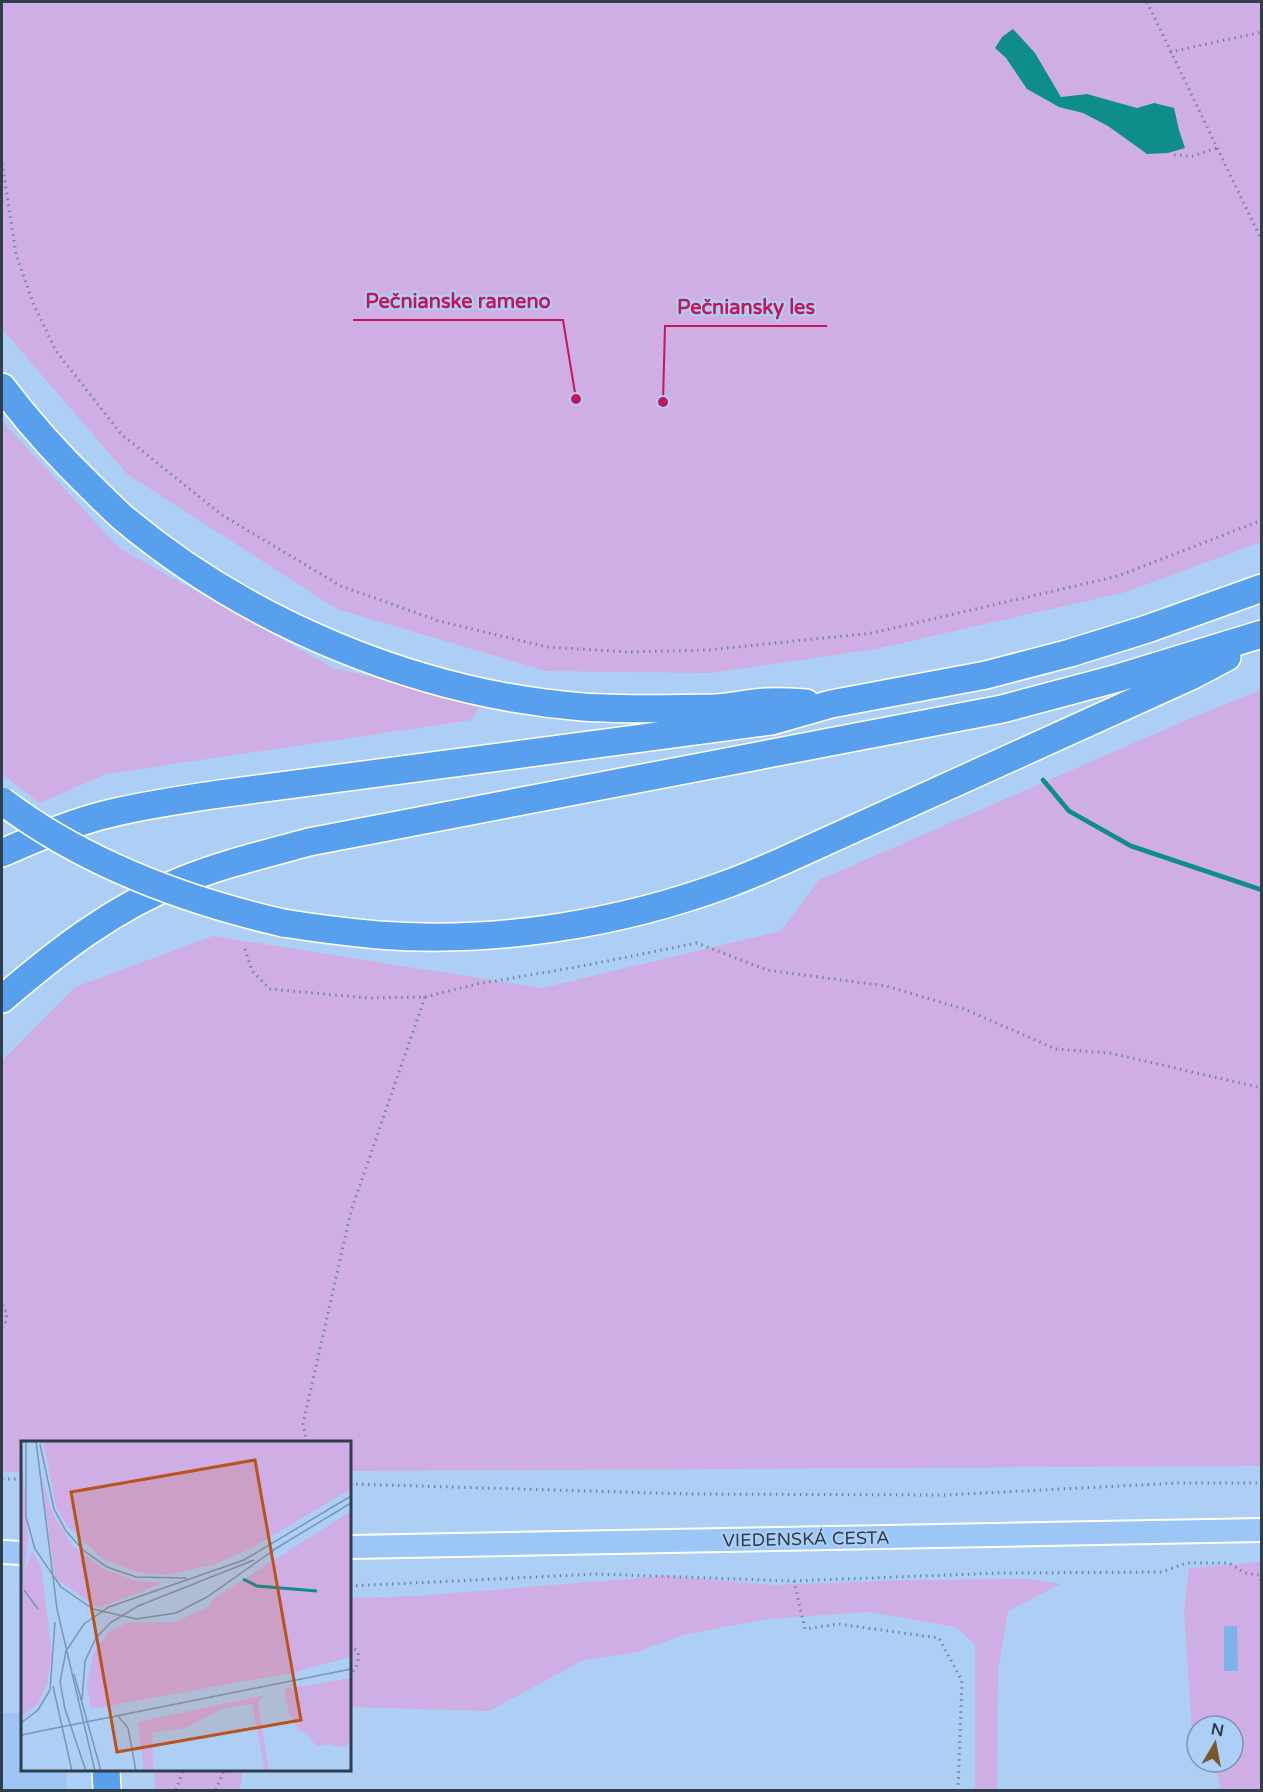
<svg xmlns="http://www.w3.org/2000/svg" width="1263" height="1792" font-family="'Varela Round',sans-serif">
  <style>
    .built { fill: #9ec5f2 }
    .green { fill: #cfade5; fill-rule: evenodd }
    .water { fill: #0e8d8a }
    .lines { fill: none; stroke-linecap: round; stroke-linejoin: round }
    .stream { stroke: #0e8d8a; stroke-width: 4.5 }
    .building { fill: #80b2ea }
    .primary-casing { stroke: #fff; stroke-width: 26 }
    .motorway-casing { stroke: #fff; stroke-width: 30 }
    .path { stroke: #6f87a2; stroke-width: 3; stroke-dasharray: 1.5 4.5; stroke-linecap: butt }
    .primary { stroke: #9bc6f5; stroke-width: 22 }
    .motorway { stroke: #58a0ee; stroke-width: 27 }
    .motorway-bridge-casing { stroke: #fff; stroke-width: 30; stroke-linecap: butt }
    .motorway-bridge { stroke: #58a0ee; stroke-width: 27 }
    .labels { text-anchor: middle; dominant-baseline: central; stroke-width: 4.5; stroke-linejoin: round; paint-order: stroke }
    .street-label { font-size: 18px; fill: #2f3d4c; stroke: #adcff6 }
    .inset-river { fill: none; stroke: #0e8d8a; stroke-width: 3 }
    .inset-road { fill: none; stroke: #7b95b2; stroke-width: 1.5 }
    .view { fill: #ba521c; fill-opacity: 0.15; stroke: #ba521c; stroke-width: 3 }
    .inset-edge { fill: none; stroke: #2f3d4c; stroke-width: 3 }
    .leader { fill: none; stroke: #c2185b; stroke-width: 2 }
    .callout-dot { fill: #c2185b; stroke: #adcff6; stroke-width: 2 }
    .callout-label { font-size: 20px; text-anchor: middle; font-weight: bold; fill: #c2185b; stroke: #adcff6; stroke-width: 4.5; stroke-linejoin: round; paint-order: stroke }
  </style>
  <rect width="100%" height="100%" fill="#adcff6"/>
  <path class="built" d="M2,1713H22V1770H66L67,1790H2Z"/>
  <path class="green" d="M2,2H1261V542L1126,592L876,649L710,673L546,671L337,609L127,474L2,329ZM1013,29L1035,53L1061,97L1087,94L1137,108L1154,103L1179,130L1185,148L1147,154L1108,126L1083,113L1059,107L1027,89L1006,58L995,48Z
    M2,421L119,548L333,668L482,701L472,720L106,774L40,803L2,774Z
    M1261,690V1466L350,1471V1442H22V1472H2V1061L75,987L213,936L542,988L781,931L819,880L1196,716Z
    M1261,1562V1790H1221L1214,1762H1233V1726H1197V1737L1192,1730L1184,1612L1189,1568Z
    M663,1576L774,1585L905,1580L1029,1579L1061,1584L1008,1611L998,1671L997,1790H975V1645L956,1627L869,1612L767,1619L683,1635L637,1652L584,1660L489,1711L350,1707V1598L417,1596Z
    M155,1770H243L240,1790H155Z"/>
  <path class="water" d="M1013,29L1035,53L1061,97L1087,94L1137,108L1154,103L1174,108L1179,130L1185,148L1168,153L1147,154L1108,126L1083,113L1059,107L1027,89L1006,58L995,48L1002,37Z"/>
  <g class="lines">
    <path class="stream" d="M1043,780L1069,811L1131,846L1262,890"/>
  </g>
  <path class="building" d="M1224,1626H1237L1238,1671H1224Z"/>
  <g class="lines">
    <defs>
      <path id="primary" d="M350,1547L1262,1530
        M2,1552L22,1553"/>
      <path id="motorway" d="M2,387C29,423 60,457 92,488C102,498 112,508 122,517C248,623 418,694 583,707C627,710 671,709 715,708C732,707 748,703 765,702C778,701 793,702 806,703
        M2,853C38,837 76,821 116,812C147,805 180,800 212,795L771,721L831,704L986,675L1070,653L1147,629L1262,588
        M283,923C314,928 346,932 378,935C495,944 620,924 730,883C749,876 767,868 785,860L1191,676L1227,657
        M2,999C57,952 113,908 181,881C222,864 266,854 309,842L1002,709L1118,678L1262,634
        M106,1770L107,1790"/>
    </defs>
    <use href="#primary" class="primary-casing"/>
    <use href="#motorway" class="motorway-casing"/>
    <path class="path" d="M1147,2L1262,241
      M1170,52L1262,32
      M1174,155L1193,156L1217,148
      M2,163L16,254L33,303L56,351L121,434L222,515L341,586L439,621L547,647L627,652L708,650L872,633L1118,576L1262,520
      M245,949L252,971L270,989L367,998L425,997L351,1211L303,1424L307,1442
      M425,997L477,984L577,967L697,943L767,970L886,986L964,1009L1056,1049L1110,1053L1262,1088
      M2,1305L7,1313L5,1325L2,1327
      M2,1479H22
      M350,1484L690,1494L944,1495L1179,1483H1262
      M794,1581L999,1573L1162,1572L1186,1563H1229L1245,1573L1259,1575L1262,1583
      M350,1586L597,1574L794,1581L805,1629L838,1624L939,1638L962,1681L958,1790
      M350,1645L358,1652C359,1662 357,1668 350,1674
      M176,1790L183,1770
      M216,1790L224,1770"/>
    <use href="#primary" class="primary"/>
    <use href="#motorway" class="motorway"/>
    <defs>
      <path id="motorway-bridge" d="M2,801C84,863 183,900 283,923"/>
    </defs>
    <use href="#motorway-bridge" class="motorway-bridge-casing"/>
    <use href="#motorway-bridge" class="motorway-bridge"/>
  </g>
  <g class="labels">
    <g class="street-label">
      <text transform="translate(806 1539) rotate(-1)">VIEDENSKÁ CESTA</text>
    </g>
  </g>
  <g transform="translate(21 1441)">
    <rect width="330" height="330" fill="#adcff6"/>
    <path d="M0,0L7,98L4,131L11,110L20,125L31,214L26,243L17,263L0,276ZM22,0H330V48L229,108L194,123L147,134L115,131L81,117L46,85L35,65ZM20,33L32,73L51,104L82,128L116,140L138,141L137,144L77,167L34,137ZM330,70V216L274,231L70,268L66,243L72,213L87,192L105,182L154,181L187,166L192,158ZM330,237V301L321,307L310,303L295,305L285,292L278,290L268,272L263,248ZM245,254L238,259V268L248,330H244L231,263L203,267L165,287L131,292L132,330H123L117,281Z" fill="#cfade5"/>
    <path class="inset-river" d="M222,138L236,145L296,150"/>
    <path class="inset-road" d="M5,0V76L14,108L40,146L72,168L115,178L155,172L186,156L253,109M15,0L36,168L74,330M19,3L33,68L45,90L62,109L86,126L115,136L166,137M249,111L330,62M3,149L17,168M53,233L80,330M32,245L51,330M61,259L64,220L75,197L89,182L117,165L233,119M97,275L107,287L115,330M0,282L17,269L29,249L34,181M0,294L330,228M65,330L44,268L39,241L45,210L63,183L88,166L223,119L330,55"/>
    <path class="view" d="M234,19L280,279L96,311L50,51Z"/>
    <rect width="330" height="330" class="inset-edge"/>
  </g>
  <path class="leader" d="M576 399L563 320H353M663 402L665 326H827"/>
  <g class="callout-dot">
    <circle cx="576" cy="399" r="6"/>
    <circle cx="663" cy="402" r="6"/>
  </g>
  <g class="callout-label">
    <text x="458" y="308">Pečnianske rameno</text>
    <text x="746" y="314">Pečniansky les</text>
  </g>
  <rect width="1263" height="1792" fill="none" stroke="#2f3d4c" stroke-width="6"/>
  <g transform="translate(1215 1744) rotate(10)"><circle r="28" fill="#adcff6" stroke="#7b95b2" stroke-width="1.5"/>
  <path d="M0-4.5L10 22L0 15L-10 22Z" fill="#79582e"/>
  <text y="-9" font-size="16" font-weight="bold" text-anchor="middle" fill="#2f3d4c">N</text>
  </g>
</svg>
